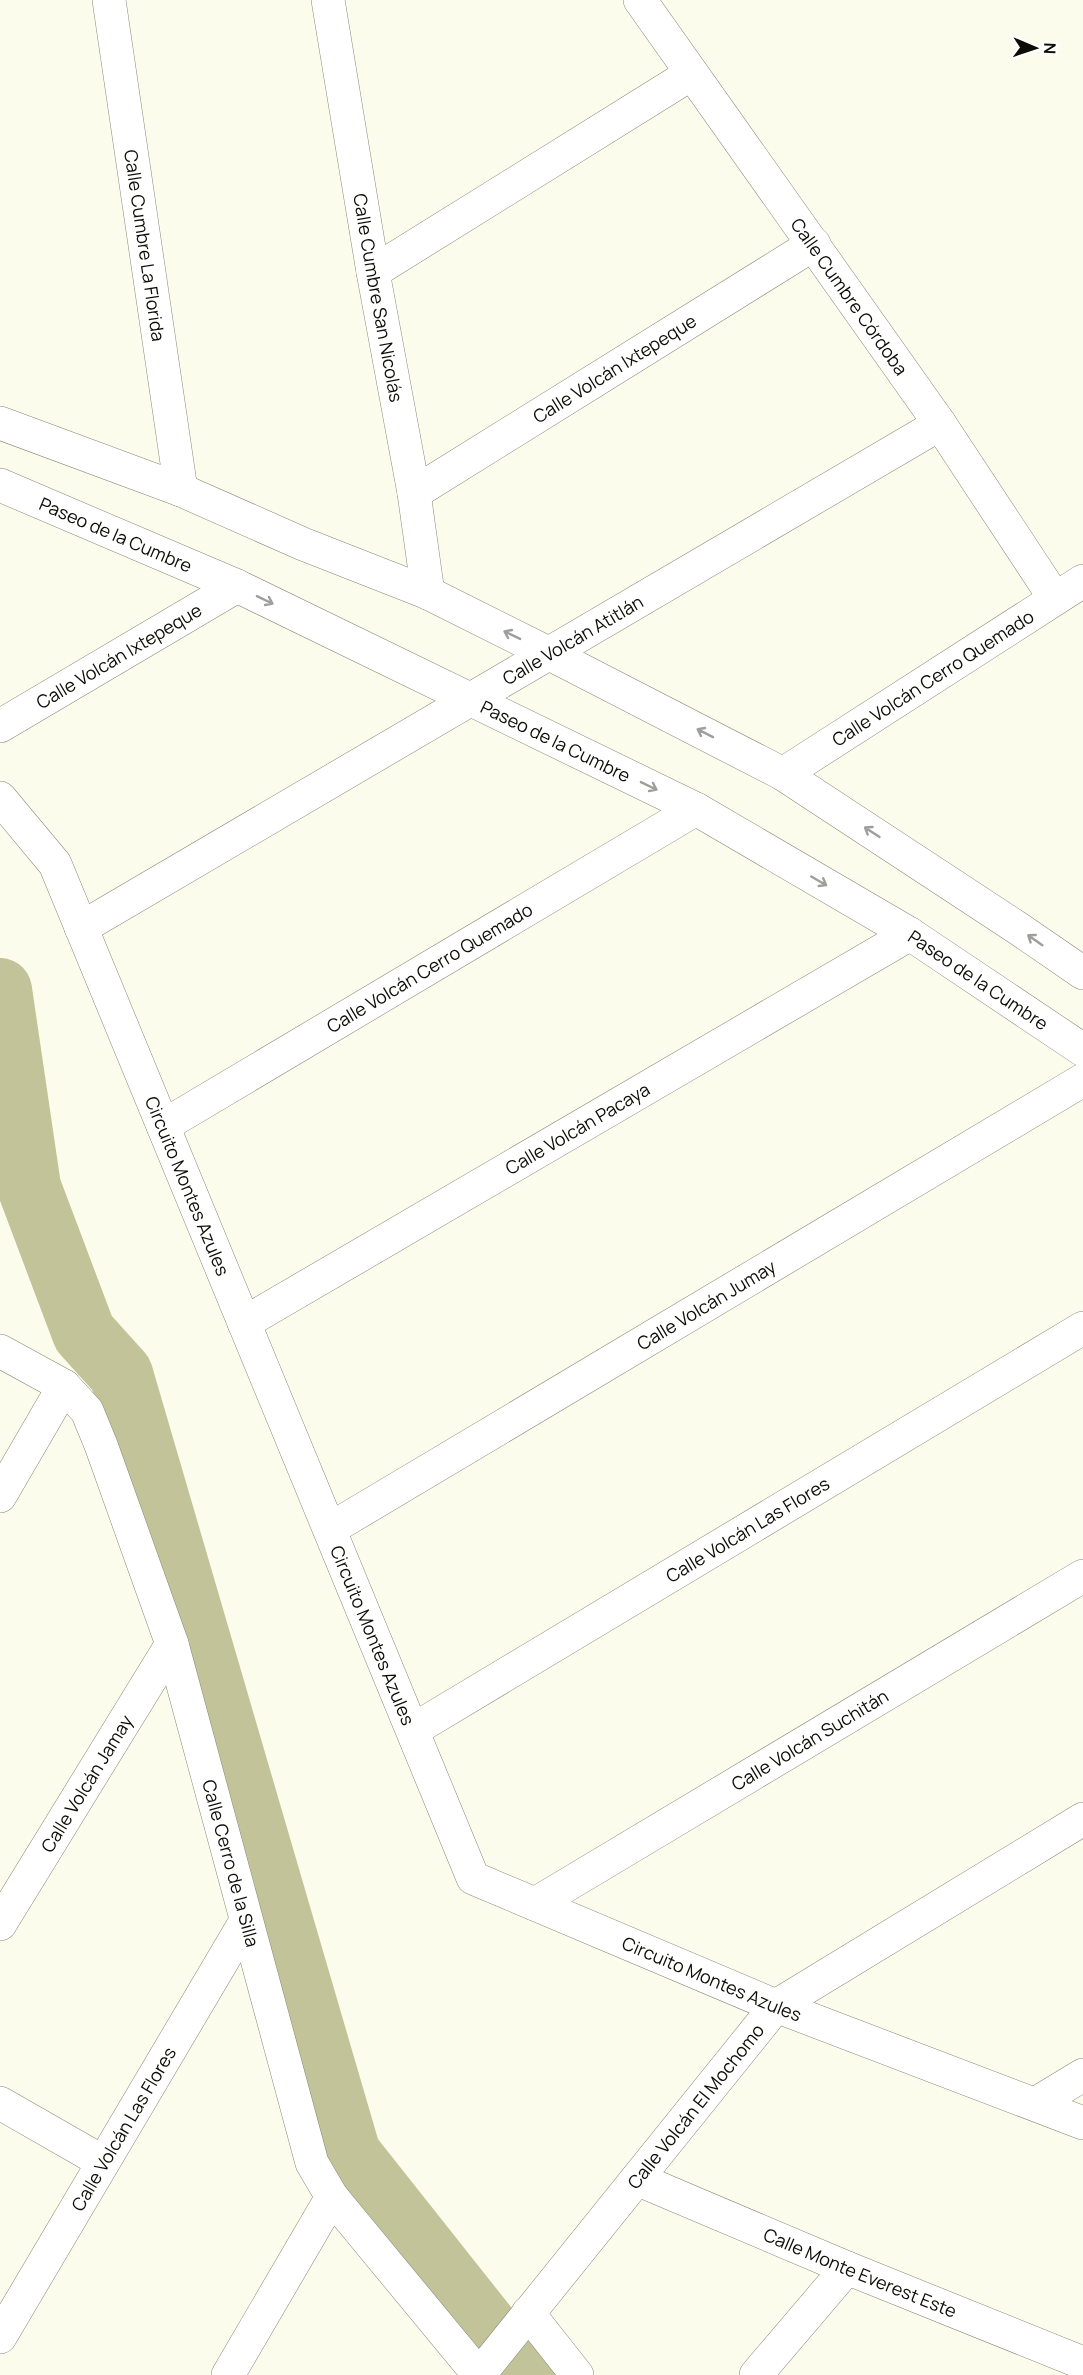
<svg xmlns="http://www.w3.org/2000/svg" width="1083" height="2375" font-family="Manrope,sans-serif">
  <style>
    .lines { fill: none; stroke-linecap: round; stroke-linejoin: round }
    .river { stroke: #c2c398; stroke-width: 64 }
    .minor-casing { stroke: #89897b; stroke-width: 34 }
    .minor { stroke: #fff; stroke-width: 33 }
    .oneway { stroke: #9e9e9c }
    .labels { text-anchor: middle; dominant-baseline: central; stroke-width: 4.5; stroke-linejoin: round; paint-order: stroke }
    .street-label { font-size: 18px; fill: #0d0d08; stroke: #fff }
  </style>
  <rect width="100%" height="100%" fill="#fcfced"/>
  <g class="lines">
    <path class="river" d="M0,990L29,1187L84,1333L121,1374L349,2154L524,2375"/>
    <defs>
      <g id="minor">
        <path id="s1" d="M109,0L181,490"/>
        <path id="s2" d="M328,0L373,272L414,493L428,593"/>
        <path id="s3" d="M640,0L940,424L1054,597"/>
        <path d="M373,272L691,74"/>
        <path d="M0,423L181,490L303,544L428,593L550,654L783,774L1019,929L1083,973"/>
        <path id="s4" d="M0,485L237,586L696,809L910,934L1083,1050"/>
        <path id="s5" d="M414,493L814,244"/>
        <path id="s6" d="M0,726L237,586"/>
        <path id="s7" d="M783,774L1083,581"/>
        <path id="s8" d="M0,798L55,864L473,1878L776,2006L1083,2123"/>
        <path id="s9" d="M81,928C367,759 654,593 940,424"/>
        <path id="s10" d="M163,1126L696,809"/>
        <path id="s11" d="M244,1323L910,934"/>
        <path id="s12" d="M0,1351L64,1386L87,1411L101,1445L172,1644L312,2163L332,2197L479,2375L776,2006L1083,1819"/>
        <path d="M0,1496L64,1386"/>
        <path id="s13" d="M330,1529L1083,1080"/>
        <path id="s14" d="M413,1730L1083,1328"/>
        <path id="s15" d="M535,1904L1083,1576"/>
        <path id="s16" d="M0,1924L172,1644"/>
        <path d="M0,2103L103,2162"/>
        <path d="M1035,2104L1083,2075"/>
        <path id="s17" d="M637,2179L847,2268L1083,2363"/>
        <path d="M528,2313L577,2375"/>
        <path id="s18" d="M0,2337L246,1921"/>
        <path d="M228,2375L332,2197"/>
        <path d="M756,2375L847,2268"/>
      </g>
    </defs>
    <use href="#minor" class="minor-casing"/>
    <use href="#minor" class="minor"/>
  </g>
  <defs><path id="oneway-shaft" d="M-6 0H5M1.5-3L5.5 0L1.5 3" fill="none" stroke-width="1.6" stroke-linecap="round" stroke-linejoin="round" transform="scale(1.5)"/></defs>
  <g class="oneway">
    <use href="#oneway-shaft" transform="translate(265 600) rotate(26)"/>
    <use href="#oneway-shaft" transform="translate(512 635) rotate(-154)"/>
    <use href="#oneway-shaft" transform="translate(705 733) rotate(-153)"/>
    <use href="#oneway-shaft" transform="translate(649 786) rotate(26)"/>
    <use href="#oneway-shaft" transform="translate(872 832) rotate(-147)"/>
    <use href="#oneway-shaft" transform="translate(819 881) rotate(30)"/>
    <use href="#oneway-shaft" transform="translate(1035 940) rotate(-145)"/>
  </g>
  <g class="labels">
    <g class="street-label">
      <text stroke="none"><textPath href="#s1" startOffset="248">Calle Cumbre La Florida</textPath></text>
      <text stroke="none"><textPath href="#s2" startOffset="302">Calle Cumbre San Nicolás</textPath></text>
      <text stroke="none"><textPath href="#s3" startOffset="363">Calle Cumbre Córdoba</textPath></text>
      <text stroke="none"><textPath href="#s5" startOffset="236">Calle Volcán Ixtepeque</textPath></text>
      <text stroke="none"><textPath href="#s4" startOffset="126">Paseo de la Cumbre</textPath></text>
      <text stroke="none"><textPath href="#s9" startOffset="570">Calle Volcán Atitlán</textPath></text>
      <text stroke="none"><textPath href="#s6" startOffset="138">Calle Volcán Ixtepeque</textPath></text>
      <text stroke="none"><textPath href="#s7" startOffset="178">Calle Volcán Cerro Quemado</textPath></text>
      <text stroke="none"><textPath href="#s4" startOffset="612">Paseo de la Cumbre</textPath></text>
      <text stroke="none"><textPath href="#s10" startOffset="310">Calle Volcán Cerro Quemado</textPath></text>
      <text stroke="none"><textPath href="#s4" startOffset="1098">Paseo de la Cumbre</textPath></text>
      <text stroke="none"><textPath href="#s11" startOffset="386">Calle Volcán Pacaya</textPath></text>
      <text stroke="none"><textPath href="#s8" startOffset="434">Circuito Montes Azules</textPath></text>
      <text stroke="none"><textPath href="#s13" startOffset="438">Calle Volcán Jumay</textPath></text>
      <text stroke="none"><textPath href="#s14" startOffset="390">Calle Volcán Las Flores</textPath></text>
      <text stroke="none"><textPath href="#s8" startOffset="920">Circuito Montes Azules</textPath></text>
      <text stroke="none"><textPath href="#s15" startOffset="320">Calle Volcán Suchitán</textPath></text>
      <text stroke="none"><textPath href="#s16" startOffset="165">Calle Volcán Jamay</textPath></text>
      <text stroke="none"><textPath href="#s12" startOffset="582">Calle Cerro de la Silla</textPath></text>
      <text stroke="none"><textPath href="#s8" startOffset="1442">Circuito Montes Azules</textPath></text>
      <text stroke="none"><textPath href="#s12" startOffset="1508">Calle Volcán El Mochomo</textPath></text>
      <text stroke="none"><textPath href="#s18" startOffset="242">Calle Volcán Las Flores</textPath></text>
      <text stroke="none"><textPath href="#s17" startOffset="242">Calle Monte Everest Este</textPath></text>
    </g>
  </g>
  <g transform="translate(1035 48) rotate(92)" stroke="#ffffff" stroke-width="4.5" paint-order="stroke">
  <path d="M0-4.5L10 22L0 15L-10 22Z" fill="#0d0d08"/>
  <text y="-9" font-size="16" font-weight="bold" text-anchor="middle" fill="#0d0d08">N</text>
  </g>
</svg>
